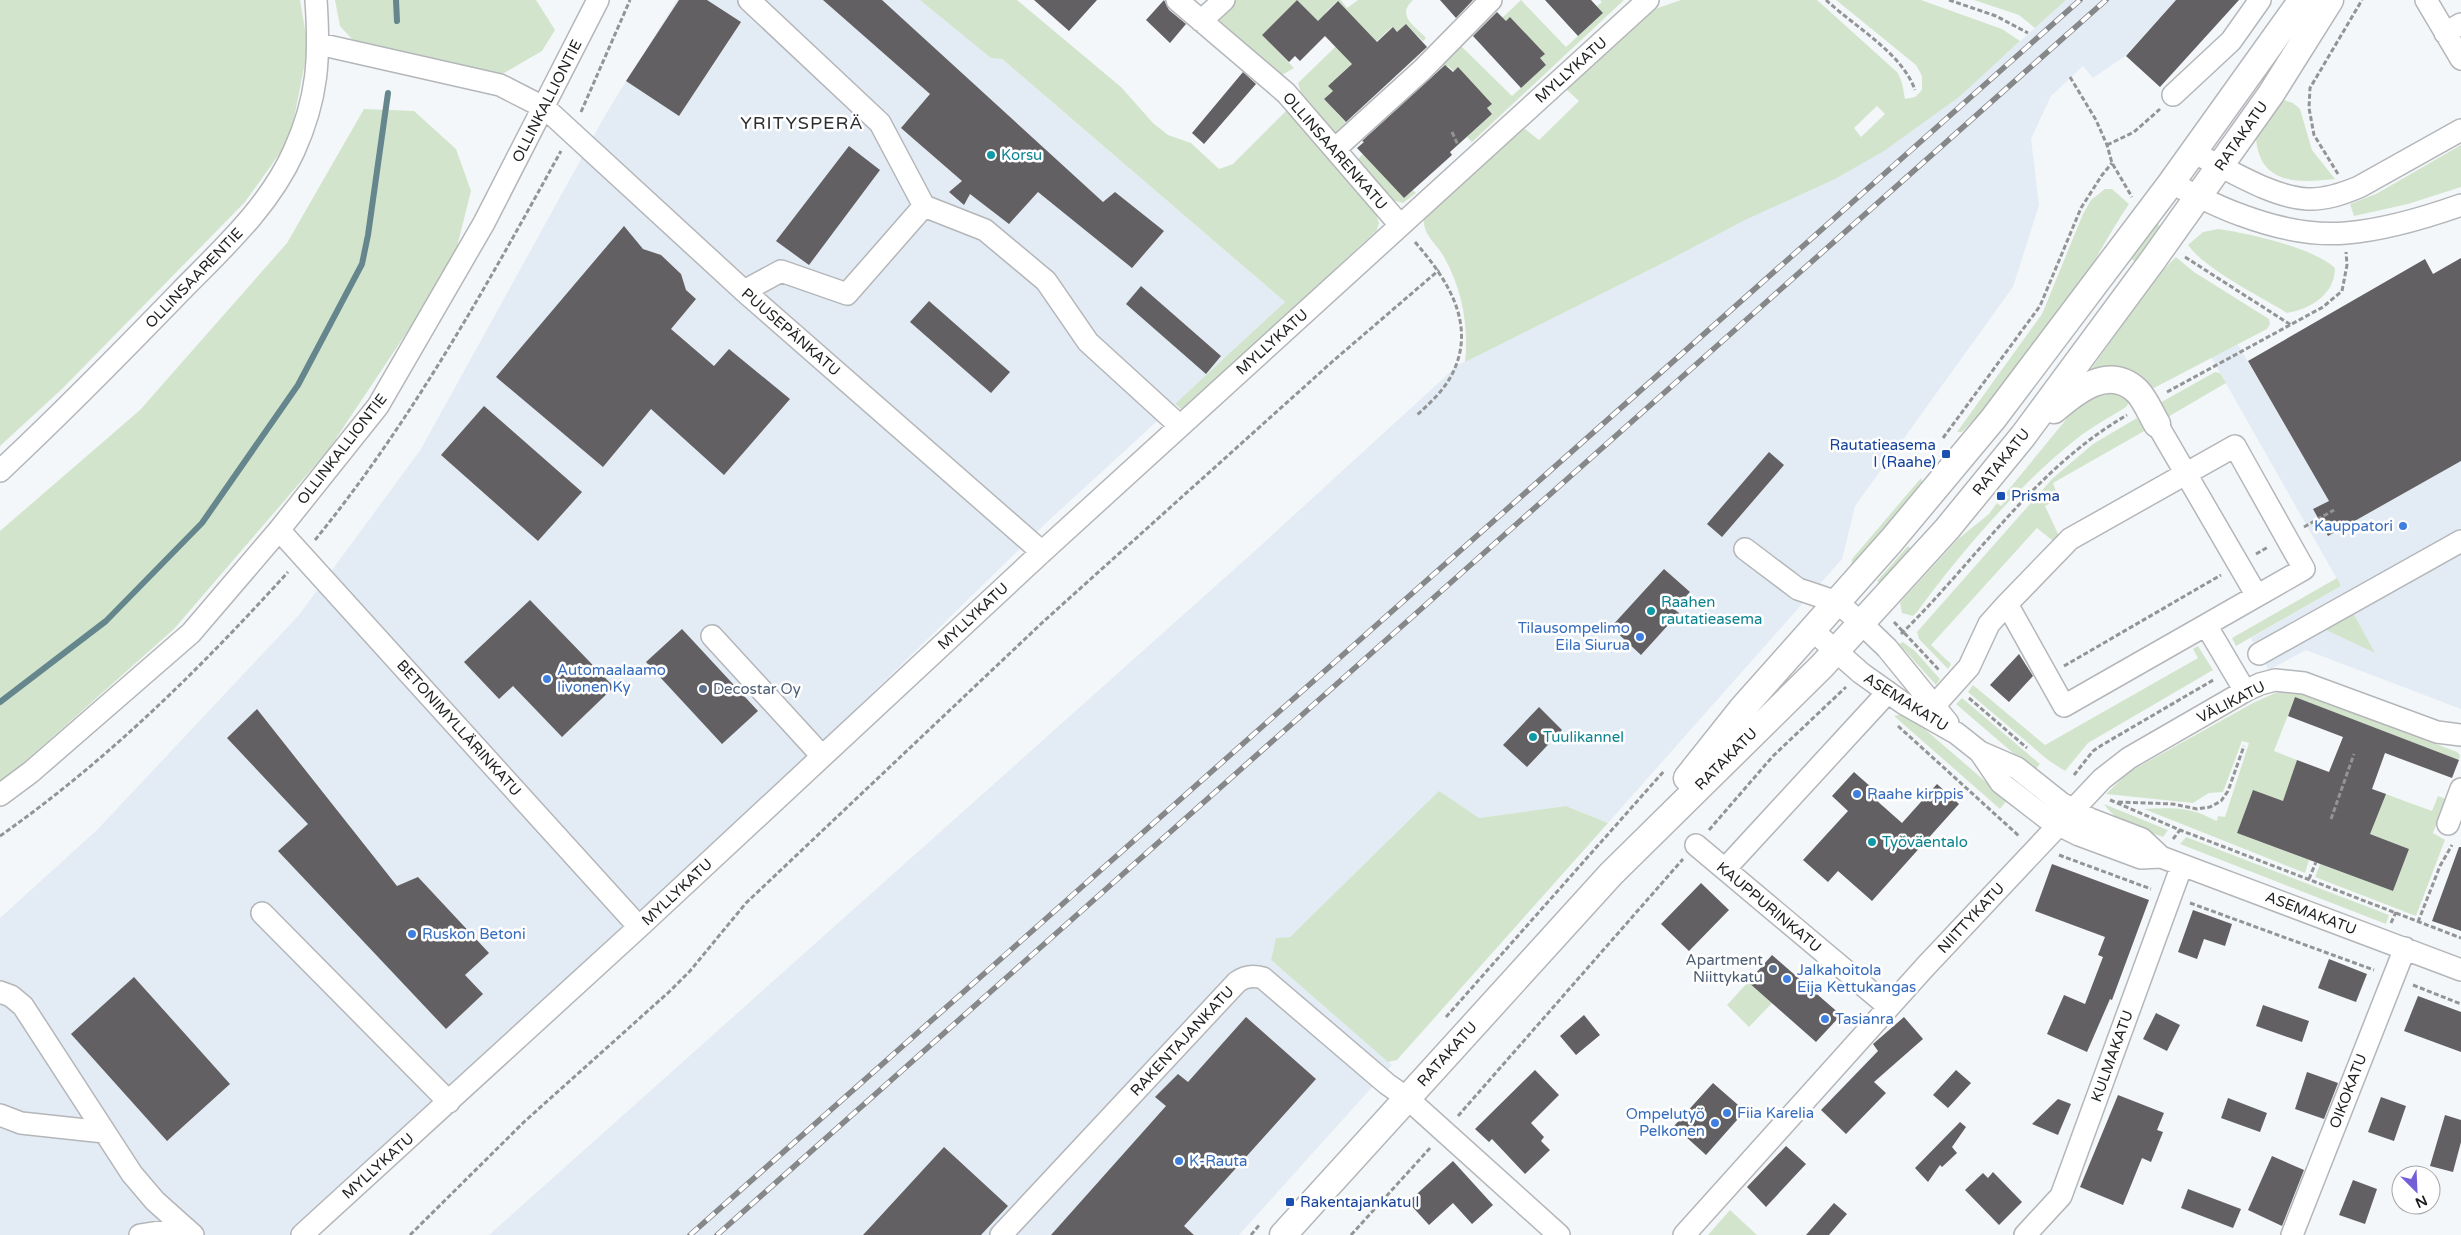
<svg xmlns="http://www.w3.org/2000/svg" width="2461" height="1235" font-family="'Varela Round',sans-serif">
  <style>
    .built { fill: #e3ecf4 }
    .green { fill: #d2e5cc; fill-rule: evenodd }
    .lines { fill: none; stroke-linecap: round; stroke-linejoin: round }
    .stream { stroke: #65868d; stroke-width: 6 }
    .building { fill: #626062 }
    .minor-casing { stroke: #b4b6b9; stroke-width: 24 }
    .major-casing { stroke: #b4b6b9; stroke-width: 29 }
    .path { stroke: #929495; stroke-width: 3; stroke-dasharray: 5 2.5; stroke-linecap: butt }
    .minor { stroke: #fff; stroke-width: 21 }
    .major { stroke: #fff; stroke-width: 26 }
    .rail-casing { stroke: #858788; stroke-width: 5.5 }
    .rail { stroke: #fff; stroke-width: 4; stroke-dasharray: 11; stroke-linecap: butt }
    .culture-dot { fill: #0f9aa8; stroke: #fff; stroke-width: 2 }
    .transit-dot { fill: #1a4fb4; stroke: #fff; stroke-width: 2 }
    .shop-dot { fill: #3f7fe0; stroke: #fff; stroke-width: 2 }
    .service-dot { fill: #5c6f8a; stroke: #fff; stroke-width: 2 }
    .labels { text-anchor: middle; dominant-baseline: central; stroke-width: 5; stroke-linejoin: round; paint-order: stroke }
    .street-label { font-size: 15px; fill: #1e1f1f; stroke: #fff }
    .culture-label { font-size: 15px; fill: #0d838f; stroke: #fff; text-anchor: start }
    .transit-label { font-size: 15px; fill: #164399; stroke: #fff; text-anchor: start }
    .shop-label { font-size: 15px; fill: #366cbe; stroke: #fff; text-anchor: start }
    .service-label { font-size: 15px; fill: #4e5e75; stroke: #fff; text-anchor: start }
    .quarter-label { font-size: 18px; letter-spacing: 1px; fill: #2c2d2f; stroke: #fff }
  </style>
  <rect width="100%" height="100%" fill="#f4f7f9"/>
  <path class="built" d="M677,0H933L1286,303L1046,523L600,960L300,1235H0V918L97,830L299,615L421,449L607,112Z
    M2066,0H2176L2125,56L2093,78L2083,66L2051,96L2031,139L2039,205L2013,287L1855,506L1842,559L1608,823L1566,806L1479,818L1290,937L1276,939L1271,960L1392,1065L1239,1235H489L1258,548L1458,365L1665,262L1870,141L2005,55Z
    M2237,343L2329,501L2314,509L2328,536L2461,461V709L2306,650L2269,670L2259,654L2251,638L2341,586L2211,357Z"/>
  <path class="green" d="M0,0H300L308,47L290,139L245,202L62,389L0,446Z
    M335,0H536L555,30L542,51L492,80L362,50L340,26Z
    M920,0H1017L1121,87L1153,123L1168,135L1191,143L1219,169L1233,164L1288,109L1375,210L1379,223L1377,230L1183,411L1175,404L1285,302L1002,59L991,58Z
    M1231,0H1341L1347,8L1358,0H1413C1396,16 1414,25 1426,38L1423,41L1406,24L1397,32L1392,27L1328,86L1333,91L1324,99L1348,125L1336,136L1302,97L1298,83L1359,24L1337,1L1326,12L1324,27L1297,0L1262,35L1294,68L1282,75L1220,27L1216,22Z
    M1521,0L1566,47L1603,13L1597,6L1602,2L1600,0H1624L1472,142L1467,137L1492,114L1487,108L1491,104L1448,66L1445,67L1440,62L1460,45L1512,96L1546,65L1540,58L1544,54L1511,18L1506,21L1502,18Z
    M1681,0H1817L1898,73L1902,83L1905,99L1915,97L1922,90V76L1916,65L1836,0H1921L2002,29L2020,41L1959,97L1884,151L1835,179L1745,220L1665,262L1465,362C1469,326 1462,289 1444,257C1436,242 1422,235 1424,217L1524,128L1539,140L1579,101L1566,89L1652,10ZM1877,106L1885,114L1861,137L1854,128Z
    M1974,0H2066L2035,28L2019,15Z
    M2284,100L2293,103L2300,109L2312,150L2335,179C2299,183 2260,185 2256,139Z
    M364,109L414,111L456,149L471,191L453,263L329,449L174,629L0,784V531L140,410L287,243Z
    M2461,145V187L2408,204L2354,216L2350,204L2376,194Z
    M1363,154L1404,198L1413,190L1416,193L1403,203L1392,200L1357,160Z
    M2105,189H2112L2129,204C2106,238 2088,275 2065,309C2034,354 2000,393 1962,432H1957L2042,314L2083,214L2091,200Z
    M2156,222L2162,228L2136,262L2127,256Z
    M2218,229C2248,233 2314,248 2335,268C2335,294 2311,309 2287,313C2260,296 2206,270 2188,245L2203,232Z
    M2176,257L2194,272L2269,319L2270,324L2267,329L2150,390L2087,375L2156,277Z
    M2215,372L2220,373L2226,383L2166,418L2158,404Z
    M2116,391L2129,403L2126,407C2109,418 2091,427 2075,440C2018,486 1960,553 1917,612L1913,616L1902,613L1900,603L1904,598L1958,539L1989,514L1997,503L2001,506L2009,497L2005,494L2078,405L2099,393Z
    M2137,418L2146,430L2053,483L2059,498L2045,506L2059,536L2053,541L2037,528L1931,645L1951,664L1948,669L1919,639L1917,632L2052,479L2093,444Z
    M1921,478L1922,482L1920,488L1851,567L1852,559Z
    M1908,546L1913,550L1882,585L1877,581Z
    M2337,578L2341,586L2236,646L2232,638Z
    M2353,613L2375,653L2324,629Z
    M1903,642L1915,651L1940,679L1936,685L1899,644Z
    M2198,646L2213,670L2088,743L2065,771L2048,760L1968,692L1973,685L2045,745L2198,658L2193,649Z
    M2290,691L2310,696L2457,752L2460,755L2459,760L2295,697L2274,751L2297,760L2292,775L2326,818L2253,791L2237,833L2309,860L2305,873L2144,809C2163,808 2184,807 2202,814C2207,816 2211,819 2217,821L2218,816L2225,817L2249,743L2242,741L2223,792L2209,793L2193,803L2106,794L2129,772L2253,703L2275,693Z
    M1962,698L2040,764L2034,771L1956,704Z
    M1906,713L2007,800L2000,809L1894,716Z
    M2372,789L2432,811L2438,796L2446,799L2433,833L2445,840L2416,916L2315,877L2320,864L2393,891L2409,849L2336,821Z
    M1439,791L1479,818L1566,806L1608,823L1397,1060L1388,1062L1271,960L1276,938L1290,937Z
    M2104,804L2168,830L2163,837C2141,829 2117,824 2104,804Z
    M2186,837L2389,915L2386,924L2180,844Z
    M1748,982L1772,1003L1749,1027L1727,1005Z
    M1730,1210L1757,1235H1708Z"/>
  <g class="lines">
    <path class="stream" d="M396,0L397,21
      M0,702L106,621L202,523L298,385L362,264L368,235L388,93"/>
  </g>
  <path class="building" d="M679,0H707L741,22L679,116L626,81Z
    M823,0H882L1103,202L1115,192L1164,231L1132,268L1038,192L1009,224L970,194L964,205L949,192L962,181L901,128L930,94Z
    M1034,0H1097L1069,31Z
    M1164,0L1169,10L1186,24L1170,43L1146,20Z
    M1297,0L1318,21L1338,1L1377,42L1393,27L1397,32L1406,24L1427,47L1346,122L1324,99L1333,91L1328,86L1352,64L1325,36L1300,61L1295,56L1289,62L1262,35Z
    M1440,0H1473L1456,18Z
    M1545,0H1591L1603,13L1578,36Z
    M2176,0H2239L2160,87L2126,56Z
    M1497,12L1506,21L1510,17L1545,54L1540,58L1546,65L1521,88L1473,36Z
    M1445,65L1453,72L1458,67L1492,104L1487,108L1492,114L1450,152L1452,155L1404,198L1357,148L1364,142L1362,141Z
    M1243,72L1256,84L1204,144L1192,133Z
    M849,146L880,170L809,265L776,241Z
    M624,226L643,249L661,255L681,274L686,290L696,299L671,329L714,366L729,349L790,399L724,475L651,409L603,467L496,377Z
    M2461,258V461L2328,536L2313,509L2329,501L2248,361L2425,259L2433,274Z
    M1141,286L1221,356L1206,374L1126,304Z
    M929,301L1010,372L991,393L910,322Z
    M484,406L582,492L538,541L441,455Z
    M1769,452L1784,465L1722,537L1707,524Z
    M1664,569L1690,592L1674,609L1679,613L1641,655L1611,627Z
    M530,600L614,687L562,737L513,686L499,699L464,662Z
    M682,629L758,711L722,744L646,662Z
    M2019,654L2033,676L2009,702L1990,685Z
    M2295,697L2459,760L2452,778L2385,753L2372,789L2386,794L2370,834L2409,849L2393,891L2237,833L2253,790L2283,801L2297,760L2329,772L2343,737L2288,716Z
    M1539,707L1562,730L1527,767L1503,745Z
    M257,709L397,886L418,877L489,953L465,975L483,994L446,1029L278,851L308,824L227,738Z
    M1854,772L1880,795L1876,800L1902,823L1937,784L1959,804L1872,901L1838,871L1828,882L1803,860L1848,811L1832,796Z
    M2459,847H2461V931L2432,921Z
    M2052,864L2149,900L2112,1000L2110,999L2087,1052L2047,1034L2064,995L2085,1004L2103,957L2098,955L2105,937L2035,911Z
    M1701,883L1729,910L1689,951L1661,924Z
    M2193,910L2232,924L2225,946L2204,939L2197,959L2178,952Z
    M1772,955L1841,1015L1816,1042L1748,982Z
    M2329,959L2367,974L2356,1002L2318,988Z
    M134,977L230,1084L167,1141L71,1034Z
    M2418,996L2461,1012V1052L2404,1031Z
    M2263,1005L2309,1021L2302,1042L2256,1026Z
    M2156,1013L2180,1025L2167,1051L2143,1039Z
    M1584,1015L1600,1035L1576,1055L1560,1036Z
    M1246,1017L1316,1079L1184,1226L1194,1235H1051L1166,1106L1155,1097L1178,1074L1188,1082Z
    M1904,1017L1923,1039L1874,1082L1886,1093L1846,1134L1821,1110L1878,1051L1873,1044Z
    M1535,1070L1559,1095L1531,1123L1544,1137L1541,1141L1550,1150L1525,1174L1492,1139L1489,1142L1475,1129Z
    M1956,1070L1971,1083L1948,1108L1933,1095Z
    M2307,1072L2338,1083L2324,1119L2295,1109Z
    M1713,1083L1745,1111L1706,1155L1674,1126Z
    M2118,1095L2164,1113L2157,1130L2163,1132L2151,1162L2142,1158L2123,1205L2080,1187Z
    M2381,1097L2406,1106L2394,1141L2368,1132Z
    M2228,1098L2267,1113L2260,1132L2221,1118Z
    M2058,1099L2071,1104L2058,1135L2032,1124Z
    M2445,1115L2461,1120V1142L2453,1172L2430,1166Z
    M1960,1122L1966,1127L1952,1147L1957,1153L1942,1167L1940,1165L1928,1182L1915,1168Z
    M1786,1146L1806,1164L1766,1207L1747,1187Z
    M944,1147L1008,1206L981,1235H863Z
    M2272,1156L2304,1170L2282,1226L2248,1210Z
    M1453,1161L1493,1205L1472,1224L1453,1203L1429,1225L1408,1202Z
    M1993,1172L2022,1202L1999,1225L1965,1190L1983,1173L1988,1178Z
    M2353,1180L2377,1189L2365,1224L2339,1215Z
    M2188,1189L2241,1209L2233,1228L2181,1208Z
    M1834,1203L1847,1214L1829,1235H1806Z"/>
  <g class="lines">
    <defs>
      <path id="minor" d="M1177,0L1286,93L1400,225
        M2426,0L2461,59
        M1201,21L1224,0
        M2445,33L2461,24
        M319,44L500,85L545,108L744,291L1042,552
        M2173,95L2231,41L2260,0
        M1335,149L1422,70L1491,0
        M2192,152C2225,167 2270,197 2307,199C2325,200 2342,194 2359,187L2461,130
        M2171,183C2194,194 2217,207 2241,215C2273,227 2311,236 2346,233C2382,230 2427,217 2461,205
        M924,206L985,230L1046,281L1088,342L1180,426
        M744,291L781,271L847,294L924,206L880,123L749,0
        M2157,424L2257,596
        M0,471C62,413 121,353 180,292C222,249 269,207 294,151C318,98 320,58 316,0
        M279,530L639,927
        M1745,549L1798,589L1837,602L1861,623L1887,648L1948,723
        M2206,625L2064,706L2007,604L2070,539L2235,446L2304,569L2206,625L2245,691
        M1812,630L1861,673L1903,703L1956,733L1980,752L2017,768L2061,803L2090,819L2142,839L2161,857L2461,970
        M712,636L822,756
        M2259,654L2461,541
        M1934,706L1969,667L1989,624L2007,604
        M1980,752L2001,783L2049,820L2079,835L2141,858L2161,857
        M0,795L31,772L191,633L279,530L378,406L484,223L598,0
        M2448,824L2461,789
        M1696,845L1889,1007
        M1725,869L1888,692
        M262,913L449,1102
        M0,992L11,996L23,1006L132,1174L155,1201L193,1235
        M0,1115L21,1123L104,1132
        M140,1235L184,1228
        M302,1235L639,927L1042,552L1648,0
        M1001,1235L1237,982C1245,976 1253,975 1263,978L1387,1084L1407,1098L1559,1235
        M1684,1235L1925,967L2102,779L2129,758L2245,691L2260,684L2275,680L2304,683L2437,732L2461,735
        M2025,1235L2061,1196L2182,865
        M2292,1235L2405,948"/>
      <path id="major" d="M2054,410C2076,391 2109,364 2137,391C2145,399 2151,414 2157,424
        M1687,778L1741,710L1892,540L1993,419L2171,183L2302,0
        M1283,1235L1611,874L1822,666L1947,529L2023,436L2153,260L2271,94L2330,0"/>
    </defs>
    <use href="#minor" class="minor-casing"/>
    <use href="#major" class="major-casing"/>
    <path class="path" d="M1826,0C1855,27 1902,53 1915,90
      M1949,0L1996,16L2028,33
      M2070,77L2096,120L2107,145L2112,163L2132,197
      M581,112L630,0
      M1452,132L1458,145
      M2107,145L2134,132L2160,109
      M2338,174L2314,135L2309,108L2310,88L2362,0
      M1415,242C1448,280 1479,327 1450,378C1442,392 1429,404 1417,415
      M2185,257L2291,325
      M2167,392L2323,307L2342,291L2347,265L2346,252
      M1943,438L2040,306L2081,208L2102,175L2112,163
      M2304,527L2334,510
      M315,540C412,421 487,285 561,151
      M2256,554L2268,547
      M1894,622L1939,670
      M1901,634C1977,560 2034,469 2127,415
      M2064,666L2221,575
      M1969,698L2027,748
      M1898,726L2019,836
      M2074,775L2093,751L2102,745L2215,679
      M2110,800L2180,830L2461,938
      M2118,802L2173,804L2197,809L2210,807L2221,801L2228,791L2244,746
      M2331,819L2354,754
      M1709,830L1773,756L1846,687
      M0,836C108,760 200,669 288,572
      M2173,839L2180,830
      M2059,855L2151,889
      M2309,879L2316,862
      M2190,903L2374,970
      M2418,922L2440,866L2452,845
      M2391,923L2396,912
      M2413,985L2461,1004
      M1446,1017L1664,771
      M1458,1116L1683,859
      M410,1235L524,1122L670,991L690,971L746,903L1044,621L1333,361L1439,270
      M1251,1235L1260,1224
      M1351,1235L1431,1147"/>
    <use href="#minor" class="minor"/>
    <use href="#major" class="major"/>
    <defs>
      <path id="rail" d="M690,1235L2080,0
        M717,1235L2106,0"/>
    </defs>
    <use href="#rail" class="rail-casing"/>
    <use href="#rail" class="rail"/>
  </g>
  <g class="culture-dot">
    <circle cx="991" cy="155" r="5"/>
    <circle cx="1651" cy="611" r="5"/>
    <circle cx="1533" cy="737" r="5"/>
    <circle cx="1872" cy="842" r="5"/>
  </g>
  <g class="transit-dot">
    <rect x="1941" y="449" width="10" height="10" rx="2.5"/>
    <rect x="1996" y="491" width="10" height="10" rx="2.5"/>
    <rect x="1285" y="1197" width="10" height="10" rx="2.5"/>
  </g>
  <g class="shop-dot">
    <circle cx="2403" cy="526" r="5"/>
    <circle cx="1640" cy="637" r="5"/>
    <circle cx="547" cy="679" r="5"/>
    <circle cx="1857" cy="794" r="5"/>
    <circle cx="412" cy="934" r="5"/>
    <circle cx="1787" cy="979" r="5"/>
    <circle cx="1825" cy="1019" r="5"/>
    <circle cx="1727" cy="1113" r="5"/>
    <circle cx="1715" cy="1123" r="5"/>
    <circle cx="1179" cy="1161" r="5"/>
  </g>
  <g class="service-dot">
    <circle cx="703" cy="689" r="5"/>
    <circle cx="1773" cy="969" r="5"/>
  </g>
  <g class="labels">
    <g class="street-label">
      <text transform="translate(1571 70) rotate(-42)">MYLLYKATU</text>
      <text transform="translate(547 101) rotate(-63)">OLLINKALLIONTIE</text>
      <text transform="translate(2241 136) rotate(-55)">RATAKATU</text>
      <text transform="translate(1335 151) rotate(49)">OLLINSAARENKATU</text>
      <text transform="translate(194 278) rotate(-46)">OLLINSAARENTIE</text>
      <text transform="translate(791 332) rotate(41)">PUUSEPÄNKATU</text>
      <text transform="translate(1272 342) rotate(-42)">MYLLYKATU</text>
      <text transform="translate(342 449) rotate(-52)">OLLINKALLIONTIE</text>
      <text transform="translate(2001 462) rotate(-51)">RATAKATU</text>
      <text transform="translate(973 616) rotate(-43)">MYLLYKATU</text>
      <text transform="translate(1906 702) rotate(32)">ASEMAKATU</text>
      <text transform="translate(2231 702) rotate(-27)">VÄLIKATU</text>
      <text transform="translate(459 728) rotate(48)">BETONIMYLLÄRINKATU</text>
      <text transform="translate(1726 759) rotate(-45)">RATAKATU</text>
      <text transform="translate(677 892) rotate(-43)">MYLLYKATU</text>
      <text transform="translate(1769 907) rotate(40)">KAUPPURINKATU</text>
      <text transform="translate(2311 913) rotate(21)">ASEMAKATU</text>
      <text transform="translate(1971 918) rotate(-47)">NIITTYKATU</text>
      <text transform="translate(1182 1041) rotate(-47)">RAKENTAJANKATU</text>
      <text transform="translate(1447 1054) rotate(-48)">RATAKATU</text>
      <text transform="translate(2112 1056) rotate(-70)">KULMAKATU</text>
      <text transform="translate(2348 1091) rotate(-69)">OIKOKATU</text>
      <text transform="translate(378 1166) rotate(-42)">MYLLYKATU</text>
    </g>
    <g class="culture-label">
      <text x="1001" y="155">Korsu</text>
      <text x="1661" y="602">Raahen<tspan x="1661" dy="17">rautatieasema</tspan></text>
      <text x="1543" y="737">Tuulikannel</text>
      <text x="1882" y="842">Työväentalo</text>
    </g>
    <g class="transit-label">
      <text x="1936" y="445" text-anchor="end">Rautatieasema<tspan x="1936" dy="17">I (Raahe)</tspan></text>
      <text x="2011" y="496">Prisma</text>
      <text x="1300" y="1202">Rakentajankatu I</text>
    </g>
    <g class="shop-label">
      <text x="2393" y="526" text-anchor="end">Kauppatori</text>
      <text x="1630" y="628" text-anchor="end">Tilausompelimo<tspan x="1630" dy="17">Eila Siurua</tspan></text>
      <text x="557" y="670">Automaalaamo<tspan x="557" dy="17">Iivonen Ky</tspan></text>
      <text x="1867" y="794">Raahe kirppis</text>
      <text x="422" y="934">Ruskon Betoni</text>
      <text x="1797" y="970">Jalkahoitola<tspan x="1797" dy="17">Eija Kettukangas</tspan></text>
      <text x="1835" y="1019">Tasianra</text>
      <text x="1737" y="1113">Fiia Karelia</text>
      <text x="1705" y="1114" text-anchor="end">Ompelutyö<tspan x="1705" dy="17">Pelkonen</tspan></text>
      <text x="1189" y="1161">K-Rauta</text>
    </g>
    <g class="service-label">
      <text x="713" y="689">Decostar Oy</text>
      <text x="1763" y="960" text-anchor="end">Apartment<tspan x="1763" dy="17">Niittykatu</tspan></text>
    </g>
    <g class="quarter-label">
      <text x="802" y="123">YRITYSPERÄ</text>
    </g>
  </g>
  <g transform="translate(2416 1190) rotate(156)"><circle r="24" fill="#ffffff" stroke="#a5a5a5"/>
  <path d="M0-4L9 19L0 12L-9 19Z" fill="#745fd9"/>
  <text y="-8" font-size="14" font-weight="bold" text-anchor="middle" fill="#1e1f1f">N</text>
  </g>
</svg>
